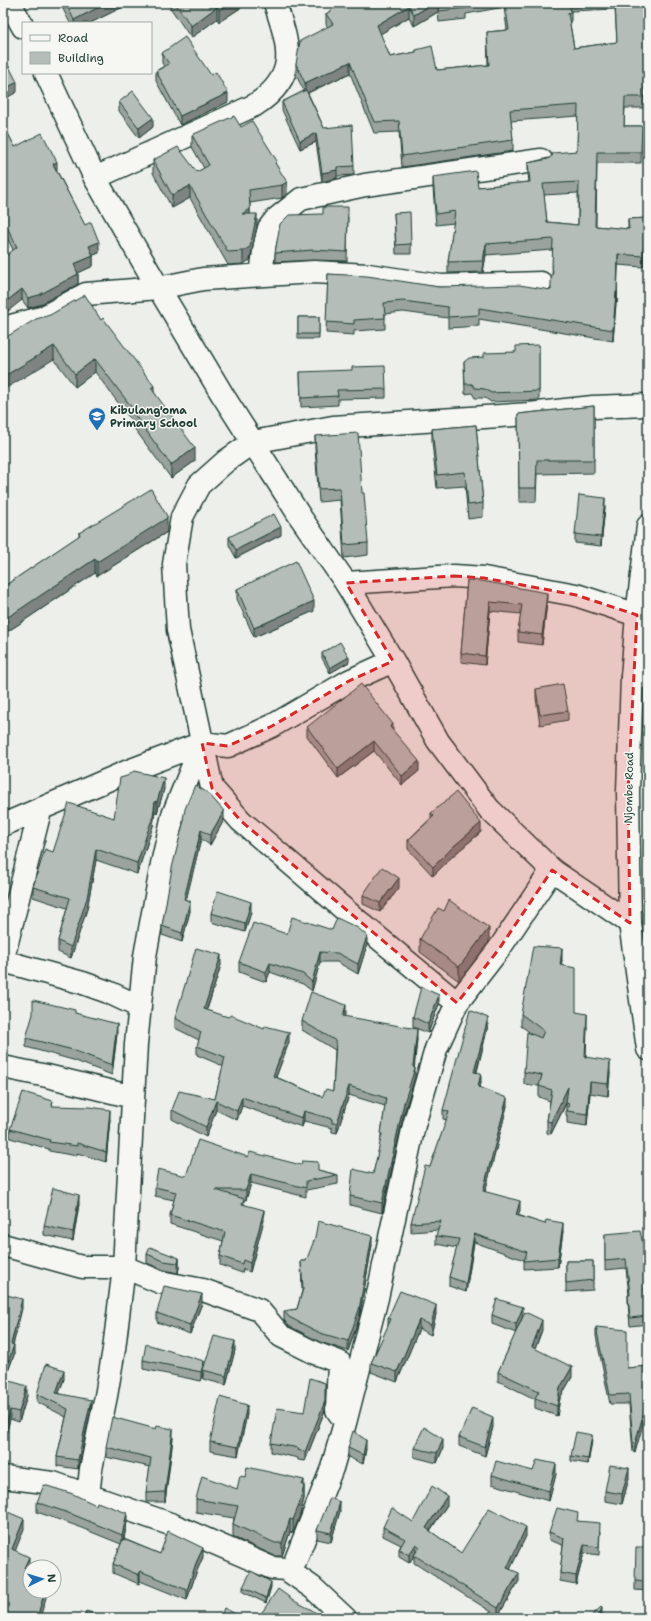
<svg xmlns="http://www.w3.org/2000/svg" width="651" height="1621" viewBox="0 0 651 1621" font-family="'Shantell Sans',sans-serif">
<style>
.lines{fill:none;stroke-linecap:round;stroke-linejoin:round}
.minor-casing{stroke:#1f3d34;stroke-width:25}
.secondary-casing{stroke:#1f3d34;stroke-width:25}
.trunk-casing{stroke:#1f3d34;stroke-width:25}
.minor{stroke:#f6f6f2;stroke-width:22}
.secondary{stroke:#f6f6f2;stroke-width:22}
.trunk{stroke:#f6f6f2;stroke-width:22}
.wall{fill:#9ba39e;stroke:#1f3d34;fill-rule:evenodd}
.shaded-wall{fill:#7e8481;stroke:#1f3d34}
.building{fill:#b4bdb8;stroke:#1f3d34;fill-rule:evenodd}
.marked{fill:#d62828;fill-opacity:0.2;stroke:#d62828;stroke-width:3;stroke-dasharray:8 5;stroke-linejoin:round}
.labels{text-anchor:middle;dominant-baseline:central;stroke-width:3;stroke-linejoin:round;paint-order:stroke}
.poi-label{font-size:11px;font-weight:bold;fill:#1f3d34;stroke:#f6f6f2;text-anchor:start}
.street-label{font-size:11px;fill:#1f3d34;stroke:#f6f6f2}
</style>
<rect width="100%" height="100%" fill="#edefea"/>
<filter id="ink" filterUnits="userSpaceOnUse"><feTurbulence type="fractalNoise" baseFrequency=".025" numOctaves="2"/><feDisplacementMap in="SourceGraphic" scale="8" xChannelSelector="R" yChannelSelector="G"/><feConvolveMatrix kernelMatrix="1 2 1 2 8 2 1 2 1" color-interpolation-filters="sRGB"/></filter>
<g filter="url(#ink)">
<g class="lines">
<g class="minor-casing">
<path id="minor" d="M95,178L255,105C300,76 289,46 275,3
M261,275L265,243L269,228L276,219L301,199L365,185L541,160
M3,328L44,317L86,294L158,288L203,279L314,272L368,275L441,286L541,283
M346,583L454,576L484,578L576,595L637,615
M632,677H648
M3,825L126,772L202,743
M3,958L40,811
M3,961L83,983L108,992L140,1007
M457,1003L352,916L241,821L212,788L178,630L174,564L182,517L199,485L226,461L253,442L333,427L529,414L593,407L648,405
M3,1067L47,1076L133,1097
M3,1245L82,1267H124L160,1282L203,1290L259,1310L281,1336L315,1353L339,1362L337,1410L342,1417
M3,1477L53,1483L173,1525L272,1568L286,1569L293,1567L332,1468L345,1423L377,1298L414,1125L436,1049L457,1003L499,949L552,870
M88,1496L91,1469L106,1396L114,1349L124,1267L136,1044L145,956L162,864L173,815L202,743L228,746L272,726L349,681L393,661
M286,1569L313,1588L345,1618"/>
</g>
<g class="secondary-casing">
<path id="secondary" d="M10,3L23,27
M46,73L95,178L152,277L222,394L301,518L346,583L393,661L438,741L489,809L552,870L630,923"/>
</g>
<g class="trunk-casing">
<path id="trunk" d="M648,526L637,615L632,677L628,792L630,923L648,1049"/>
</g>
<use href="#minor" class="minor"/>
<use href="#secondary" class="secondary"/>
<use href="#trunk" class="trunk"/>
</g>
<path class="wall" d="M60,3H131L90,23H70Z
M167,3H245V5L219,22L217,19L191,38Z
M342,3H648V8H647L648,17V74H645L644,108H625L624,126H642L641,163H597L596,226L628,229V219L648,218V244H644L643,267L618,265L617,303H616L613,341L479,319V326L448,328V318L403,312L385,314V329L354,331V335L326,333L328,274L439,287L551,290L552,277L553,250L486,255L483,272L448,273V262L454,223L436,225L433,188V177L478,187L529,182L528,174V163L577,151L578,116L511,121L513,140V151L402,167L399,132L374,133L350,73L308,93L324,128L354,166V175L337,176V178L322,182L316,142L300,149L282,110V102L304,91L296,75V64L328,27L326,25V14ZM504,7L507,30L487,32L488,65L437,70L416,50V52L390,57L380,34L409,17L414,26L438,12L439,22L466,19V14ZM615,9L617,42L574,48L570,24L571,23V11ZM578,193V225L547,222L544,195Z
M162,53L228,102L180,125L156,81V71L164,66L162,63Z
M119,102L153,127L139,138L119,111Z
M3,124L15,147L57,171L99,253L93,255V266L78,273V284L39,305L28,308L22,300L13,250L3,229Z
M241,127L277,166L287,194L282,198L250,203V214L257,226L250,260L243,264L228,265L190,198L172,208L153,173V160L197,172L204,168L192,147V135Z
M394,213L411,244V254H396Z
M323,214L348,217L347,261L313,260L275,262V253Z
M298,317H319V339H298Z
M101,320L154,392L195,461L171,478L131,424V420L95,372L75,387L54,359L3,339Z
M539,345V400L491,402L485,398H475L472,393L465,394L464,362L484,357L516,352Z
M300,372L386,389V398L338,399V405L301,407Z
M594,406V473L537,474L536,502H519L518,414Z
M476,425L483,503V517L468,519L465,486L437,488L432,442V429Z
M315,436L368,543V555L344,558L340,500L319,502L315,448Z
M605,507L601,546L575,543V534Z
M167,529V532L97,576L95,573L16,626L3,634V587L79,536V533Z
M281,535L236,558L229,545V537Z
M467,580L547,602L542,645L518,642V632L521,614L490,611L485,665L461,662V653Z
M237,589L314,611L254,637L237,599Z
M322,653L349,662L330,673L322,658Z
M536,689L568,711V720L540,725L536,698Z
M307,727L393,731L419,771L402,785L374,751L338,778L307,736Z
M164,789L157,813L155,811L153,826L137,874L96,860L87,909L71,958L58,952V941L67,908L33,897V887L53,852Z
M431,813L481,832L454,855L433,876L408,849V840L431,818Z
M183,819L224,820L210,845L201,839L186,900L190,911L182,942L162,935V926L183,825Z
M399,888L380,912L363,904V895Z
M444,911L489,942L459,981L420,952V939Z
M251,912L245,932L211,922V913Z
M287,934L367,945L358,974L337,962H320L312,991L303,984L270,972L266,982L239,972V962Z
M562,960L561,965L576,1012L587,1026L586,1057L610,1073L608,1096L590,1093L587,1126L567,1123V1116L566,1115V1104L551,1134L547,1133V1121L550,1101L539,1097V1086L524,1084V1072L532,1034L521,1026V1014Z
M221,965L207,1010L289,1042L276,1077L322,1097L333,1091L335,1050L302,1030V1021L346,1014L345,1017L417,1039L414,1067L415,1077L404,1113L382,1213L350,1205V1196L373,1174L381,1142V1134L385,1106L349,1095L337,1133L332,1132V1128L304,1121L302,1127L242,1106L237,1120L216,1110L206,1137L172,1119V1110L215,1099L223,1066L197,1055V1046L199,1040L175,1028V1018Z
M439,1004L428,1033L413,1027V1017Z
M75,1013L117,1034L112,1075L73,1060L26,1047V1038Z
M488,1026L477,1072L481,1082L480,1088L507,1106L485,1192L520,1210L518,1215L563,1231L558,1267L524,1269V1260L474,1242L466,1292L449,1286V1277L457,1248L436,1244V1236L438,1230L411,1232V1223L430,1167L447,1120L443,1119V1110Z
M53,1106L110,1119L106,1162L77,1153V1156L49,1151V1149L10,1138V1129Z
M248,1157L318,1170L338,1175V1184L306,1190V1197L251,1183L246,1200H244V1204L264,1220L250,1272L243,1269L242,1273L220,1265V1256L223,1241L170,1224V1215L174,1200L155,1196V1187L186,1176Z
M79,1204L73,1241L44,1235V1226Z
M605,1234L648,1285V1297H645L648,1313V1324L630,1326L628,1303V1295H629L626,1268L605,1270Z
M372,1245L359,1319L348,1351L320,1342L289,1326L284,1320V1311L297,1309L302,1291L301,1261H306Z
M147,1254L179,1258V1268L178,1273L164,1270L147,1263Z
M566,1261H593V1290L566,1292Z
M3,1294L22,1308L13,1345L14,1355L5,1379L27,1396L19,1422L10,1419L3,1446Z
M202,1303L190,1334L157,1322V1313Z
M436,1314L431,1335L419,1329L397,1382L371,1372V1363L388,1327V1318Z
M492,1315L523,1316L542,1330L535,1349L572,1377L560,1398L557,1416L535,1408V1399L498,1381V1372L516,1333L492,1324Z
M596,1327L627,1368L648,1366L635,1453L633,1452L629,1404H610L596,1336Z
M235,1350L226,1385L203,1379V1373L201,1381L143,1369V1360L204,1367Z
M64,1379L59,1393L91,1409L78,1469L57,1466V1457L66,1417L37,1402V1394Z
M325,1410L305,1461L298,1460V1458L271,1452V1443L304,1412Z
M247,1414L238,1456L210,1451V1442Z
M493,1427L485,1456L459,1446V1437Z
M173,1438L165,1502H146V1493L150,1467L106,1457V1447Z
M592,1440L588,1464L571,1461V1456Z
M348,1448L366,1449L363,1464L348,1457Z
M414,1448H443L437,1463L414,1457Z
M533,1471L556,1474L549,1501L492,1484V1475Z
M629,1478L622,1504L605,1501V1491Z
M304,1486V1499L299,1518L293,1533L290,1532L282,1556H275L233,1537V1524L234,1518L196,1512V1499L237,1489Z
M37,1502L127,1522L124,1539L160,1554L203,1557L196,1573L187,1600L140,1581L139,1584L113,1573V1564L121,1544L74,1525L37,1512Z
M447,1505L430,1531L461,1553L526,1536L510,1569L519,1581L498,1616L414,1563V1555L416,1553L409,1563L399,1557V1549L401,1545L383,1536V1527L413,1522Z
M340,1511L331,1542L317,1539V1530Z
M645,1519H648V1591L635,1590V1581L647,1547L645,1528Z
M578,1521L600,1531L599,1555L584,1553L576,1584L560,1581V1573L563,1545L549,1540V1532Z
M243,1587H271L266,1603L243,1592Z"/>
<path class="shaded-wall" d="M107,3H131L90,23H74V20Z
M230,3H245V5L219,22V10Z
M434,3H438V12L414,26V15Z
M409,6V17L377,36V25Z
M217,7V19L191,38V26Z
M350,62V73L305,94V83Z
M17,82V92L3,100V90Z
M228,93V102L180,125V116Z
M153,118V127L139,138V128Z
M316,133V142L300,149V141Z
M57,162V172L53,164Z
M337,170V178L322,182V173Z
M287,182V194L282,198V185Z
M190,186V198L172,208V195Z
M250,209V221L242,214Z
M257,214V226L250,260L243,264V251Z
M644,233V244L643,267V256Z
M99,242V253L89,257V246Z
M486,244V255L483,272V261Z
M618,254V265L617,303V292Z
M93,256V266L74,275V264Z
M78,274V284L39,305L28,308V298Z
M22,289V300L3,315V304Z
M616,292V303L613,341V330Z
M54,346V359L3,390V377Z
M95,359V372L75,387V374Z
M154,386V399L151,388Z
M195,448V461L171,478V465Z
M605,498V507L601,546V537Z
M167,516V532L97,576V562Z
M281,527V535L236,558V550Z
M95,559V573L16,626L3,634V620Z
M547,593V602L542,645V635Z
M314,601V611L254,637V628Z
M490,602V611L485,665V656Z
M349,657V662L330,673V668Z
M393,724V734L390,727Z
M374,741V751L338,778V769Z
M419,761V771L402,785V776Z
M164,778V789L157,813V802Z
M155,801V811L153,826L137,874V863Z
M224,811V820L210,845V835Z
M481,823V832L454,855L433,876V867L454,846Z
M201,830V839L184,909V899Z
M8,848V857L3,876V867Z
M96,849V860L87,909L71,958V947Z
M399,878V888L380,912V903Z
M190,901V911L182,942V933Z
M251,902V912L245,932V923Z
M489,928V942L459,981V967Z
M367,936V945L358,974V964Z
M562,948V960L560,977V965Z
M320,952V962L312,991V982Z
M221,955V965L204,1018V1009Z
M270,963V972L266,982V972Z
M439,995V1004L428,1033V1024Z
M346,1005V1014L343,1026V1016Z
M587,1014V1026L585,1068V1057Z
M488,1018V1026L474,1081V1072Z
M117,1024V1034L112,1075V1065Z
M417,1029V1039L414,1072L415,1068V1077L404,1113L382,1213V1203L404,1103L413,1067Z
M289,1032V1042L273,1085V1076Z
M610,1061V1073L608,1096V1084Z
M481,1073V1082L478,1096V1087Z
M590,1082V1093L587,1126V1114Z
M349,1086V1095L337,1133V1123Z
M568,1087V1099L551,1134V1122Z
M242,1097V1106L237,1120V1111Z
M507,1098V1106L483,1200V1191Z
M216,1101V1110L206,1137V1127Z
M110,1110V1119L106,1162V1152Z
M304,1111V1121L302,1127V1118Z
M251,1174V1183L246,1200V1190Z
M79,1195V1204L73,1241V1232Z
M520,1201V1210L516,1223V1215Z
M264,1210V1220L250,1272V1263Z
M563,1223V1231L558,1267V1258Z
M474,1234V1242L466,1292V1283Z
M372,1236V1245L359,1319L348,1351V1341Z
M179,1258V1268L178,1273V1263Z
M202,1294V1303L190,1334V1325Z
M22,1299V1308L11,1354V1344Z
M436,1305V1314L431,1335V1325Z
M523,1307V1316L516,1333V1324Z
M419,1320V1329L397,1382V1372Z
M542,1320V1330L532,1357V1347Z
M235,1341V1350L226,1385V1376Z
M14,1345V1355L3,1385V1376Z
M204,1361V1370H203V1373L201,1381V1372Z
M572,1367V1377L560,1398L557,1416V1406L560,1388Z
M64,1370V1379L56,1401V1393Z
M325,1383V1410L305,1461V1452Z
M27,1386V1396L19,1422V1412Z
M648,1397V1406L635,1453V1444Z
M91,1400V1409L78,1469V1460Z
M247,1405V1414L238,1456V1447Z
M10,1410V1419L3,1446V1436Z
M493,1417V1427L485,1456V1447Z
M173,1429V1438L165,1502V1492Z
M592,1435V1440L588,1464V1459Z
M443,1439V1448L437,1463V1453Z
M366,1440V1449L363,1464V1455Z
M556,1464V1474L549,1501V1491Z
M629,1468V1478L622,1504V1494Z
M304,1480V1499L299,1518L293,1533V1520Z
M447,1496V1505L426,1536V1528Z
M340,1502V1511L331,1542V1533Z
M127,1513V1522L122,1545V1535Z
M24,1519V1529L12,1559V1549Z
M290,1519V1532L282,1556V1543Z
M526,1527V1536L507,1576V1568Z
M416,1544V1553L409,1563V1555Z
M584,1545V1553L576,1584V1576Z
M203,1548V1557L196,1573L187,1600V1590L196,1563Z
M29,1557V1567L24,1578V1568Z
M140,1571V1581L139,1584V1575Z
M519,1573V1581L498,1616V1608Z
M271,1582V1587L266,1603V1598Z
M45,1591H48L40,1618L38,1614Z
M602,1608V1618H597Z"/>
<path class="building" d="M66,3H107L74,20Z
M175,3H230L219,10L217,7L191,26Z
M342,3H434L414,15L409,6L377,25L390,57L416,52V50L432,46L437,70L489,65L487,32L509,30L505,3H569L571,12L568,13L574,48L617,42L615,3H647L648,18V63H645L644,97H625L624,126H642L641,152H597L595,226L629,229L628,219L648,218V233H644L643,256L618,254L617,292H616L613,330L479,308V315L448,317V307L403,301L384,303L385,318L354,320V324L326,322L328,274L367,276L439,287L519,285L551,290V279L553,272L552,266L553,239L486,244L483,261L448,262L455,211L436,214L433,177L476,171L478,187L530,182L528,163L548,159L553,155V153L577,151L578,105L510,110L513,140L402,156L399,121L374,122L350,62L305,83L296,64L300,41L333,24L326,14ZM579,182L578,225L547,222L543,184Z
M438,3H468H466V8L439,11Z
M185,37L211,75L216,72L228,93L180,116L156,71L169,64L162,53Z
M3,55L17,82L3,90Z
M306,90L324,128L352,125L354,166L337,167V170L322,173L316,133L300,141L282,102Z
M133,91L153,118L139,128L119,102Z
M234,116L241,127L252,121L277,161L275,163L287,182L282,185L249,190L250,209L242,214H257L250,247L243,251L228,252L190,186L172,195L153,160L178,147L197,172L209,165L192,135Z
M3,124L15,147L42,133L57,162L53,164L85,225L91,222L99,242L89,246L93,256L74,264L78,274L39,295L28,298L22,289L3,304V258L17,247L3,219Z
M323,207H348L347,252L313,250L275,253L280,224L289,215L323,214Z
M410,212L411,244L396,245L394,213Z
M85,295L101,320L103,318L154,386L151,388L195,448L171,465L131,410L133,409L95,359L75,374L54,346L3,377V339L36,319L50,315Z
M298,317H319V334H298Z
M539,345V391L491,393L485,389L475,388L472,384H465L464,362L469,358L484,357V353L516,352V346Z
M385,366L386,389L337,390L338,396L301,398L300,372L352,370V367Z
M594,406V460H537L536,488H519L518,414Z
M476,425L483,503L468,505L465,472L437,475L432,429Z
M358,433L362,493H364L368,543L344,545L340,488L319,489L315,436Z
M151,489L167,516V518L97,562L95,559L16,612L3,620V590L4,589L3,587L80,535L79,533Z
M579,495L605,498L601,537L575,534Z
M274,514L281,527L236,550L229,537Z
M296,561L314,601L254,628L237,589Z
M467,580L482,581L547,593L542,635L518,632L522,605L490,602L485,656L461,653Z
M340,642L349,657L330,668L322,653Z
M361,684L393,724L390,727L419,761L402,776L374,741L338,769L307,727Z
M563,684L568,711L540,715L536,689Z
M134,771L164,778L157,802L155,801L153,816L137,863L96,849L87,898L71,947L58,941L70,898L33,887L45,849L53,852L69,803L114,818L120,778L127,776Z
M195,785L208,793L224,811L210,835L201,830L184,899L190,901L182,933L162,926L172,868L184,820L183,819L185,809Z
M456,792L481,823L454,846L433,867L408,840L434,816L431,813Z
M3,847L8,848L3,867Z
M382,867L399,878L380,903L363,895Z
M218,891L251,902L245,923L211,913Z
M449,900L489,928L459,967L420,939L438,908L444,911Z
M292,917L332,930L337,918L358,928L367,936L358,964L337,953L320,952L312,982L303,974L270,963L266,972L239,962L253,923L287,934Z
M533,946L562,948L560,965L576,968V1012L587,1014L585,1057L610,1061L608,1084L590,1082L587,1114L567,1111L569,1104L566,1103L568,1087L551,1122L547,1121L552,1090L539,1086L542,1075L524,1072L527,1032L541,1038L544,1031L521,1014Z
M196,948L221,955L204,1009L228,1017L231,1015L264,1029L265,1026L289,1032L273,1076L322,1097L326,1089L333,1091L336,1041L302,1021L311,992L346,1005L343,1016L417,1029L413,1067L415,1068L404,1103L382,1203L350,1196L353,1169L373,1174L382,1134H381L386,1098L349,1086L337,1123H332V1119L304,1111L302,1118L242,1097L237,1111L216,1101L206,1127L172,1110L179,1091L215,1099L225,1057L197,1046L201,1032L175,1018Z
M421,987L439,995L428,1024L413,1017Z
M33,1000L75,1010V1013L117,1024L112,1065L73,1050L26,1038L33,1014Z
M470,1010L488,1018L474,1072L481,1073L478,1087L507,1098L483,1191L520,1201L516,1215L545,1224L546,1220L563,1223L558,1258L524,1261L527,1252L474,1234L466,1283L449,1277L459,1239L436,1236L441,1221L411,1223L425,1166L430,1167L449,1112L443,1110Z
M23,1092L53,1101L52,1106L90,1107L110,1110L106,1152L77,1143V1146L49,1142L50,1140L10,1129Z
M198,1140L248,1157L250,1152L301,1165L302,1161L318,1162V1170L338,1175L306,1181V1188L251,1174L246,1190H216L244,1199L242,1204L264,1210L250,1263L243,1260L242,1264L220,1256L225,1232L170,1215L176,1192L155,1187L158,1169L186,1176Z
M53,1188L79,1195L73,1232L44,1226Z
M318,1221L372,1236L359,1310L348,1341L320,1333L289,1317L284,1311L297,1309L303,1289L301,1261H306L315,1238Z
M640,1231L645,1253L648,1289L644,1288L648,1316L630,1318L628,1295H630L626,1259L605,1261V1234Z
M150,1247L179,1258L178,1263L164,1261L147,1254Z
M566,1261H593V1280L566,1283Z
M164,1286L202,1294L190,1325L157,1313Z
M400,1291L436,1305L431,1325L419,1320L397,1372L371,1363L391,1319L388,1318Z
M3,1294L22,1299L11,1344L14,1345L3,1376Z
M497,1299L523,1307L516,1324L492,1315Z
M525,1312L542,1320L532,1347L572,1367L560,1388L557,1406L535,1398L539,1391L498,1372Z
M596,1327L627,1330V1368L648,1366V1397L635,1444L633,1443L629,1394L610,1395Z
M214,1336L235,1341L226,1376L203,1370Z
M146,1344L204,1361L201,1372L143,1360Z
M46,1364L64,1370L56,1393L91,1400L78,1460L57,1457L68,1409L37,1394Z
M310,1378L325,1383V1401L305,1452L298,1450L299,1448L271,1443L277,1408L304,1412Z
M3,1379L27,1386L19,1412L10,1410L3,1436Z
M220,1397L247,1405L238,1447L210,1442Z
M472,1408L493,1417L485,1447L459,1437Z
M112,1417L156,1429L157,1426L173,1429L165,1492L146,1493L151,1458L106,1447Z
M424,1427L443,1439L437,1453L414,1448Z
M353,1431L366,1440L363,1455L348,1448Z
M576,1432L592,1435L588,1459L571,1456Z
M537,1460L556,1464L549,1491L492,1475L496,1461L533,1471Z
M610,1465L629,1468L622,1494L605,1491Z
M247,1467L304,1480L302,1485L304,1486L299,1505L293,1520L290,1519L282,1543H275L233,1524L238,1506L196,1499L202,1476L237,1489L240,1476L245,1477Z
M44,1485L73,1494L96,1505L97,1502L127,1513L122,1535L74,1515L37,1502Z
M432,1486L447,1496L426,1528L461,1553L489,1508L526,1527L507,1568L519,1573L498,1608L414,1555L420,1547L416,1544L409,1555L399,1549L405,1539L383,1527L392,1508L413,1522Z
M330,1498L340,1502L331,1533L317,1530Z
M557,1508L578,1513L577,1521L600,1523L599,1547L584,1545L576,1576L560,1573L564,1538L549,1532Z
M3,1510L24,1519L12,1549L29,1557L24,1568L30,1570V1591H45L38,1614L52,1618H3Z
M645,1519H648V1541Z
M168,1531L203,1548L196,1563L187,1590L140,1571L139,1575L113,1564L123,1539L160,1554Z
M636,1547H648V1582L635,1581Z
M251,1571L271,1582L266,1598L243,1587Z
M278,1589L296,1602L312,1610L322,1618H258Z
M601,1607L602,1608L597,1618H589Z
M224,1608L244,1618H220Z
M86,1611L109,1618H84Z"/>
</g>
<path class="marked" d="M454,576L484,578L576,595L637,615L628,792L630,923L552,870L499,949L457,1003L241,821L212,788L202,743L228,746L272,726L349,681L393,661L346,583Z"/>
<defs>
<g id="school-pin" transform="scale(0.9)"><path d="M0 17L-7.5 6A9.5 9.5 0 1 1 7.5 6Z" fill="#1f6fb2" stroke="#f6f6f2"/><path d="M0-5L7-2L0 1L-7-2ZM-4 1L0 2.5L4 1V4Q0 6-4 4Z" fill="#fff"/></g>
</defs>
<g fill-rule="evenodd">
<use href="#school-pin" x="97" y="416"/>
</g>
<g class="labels">
<g class="poi-label">
<text x="110" y="410">Kibulang'oma<tspan x="110" dy="13">Primary School</tspan></text>
</g>
<g class="street-label">
<text transform="translate(629 788) rotate(-89)">Njombe Road</text>
</g>
</g>
<rect width="651" height="1621" fill="none" stroke="#f6f6f2" stroke-width="16"/>
<rect x="8" y="8" width="635" height="1605" fill="none" stroke="#1f3d34" stroke-width="1.5" filter="url(#ink)"/>
<rect x="22" y="22" width="130" height="52" fill="#f6f6f2" stroke="#a0aca6"/>
<rect x="30" y="35" width="20" height="6" fill="#f6f6f2" stroke="#a0aca6"/>
<text x="58" y="42" font-size="12" fill="#1f3d34">Road</text>
<rect x="30" y="52" width="20" height="12" fill="#b4bdb8" stroke="#a0aca6"/>
<text x="58" y="62" font-size="12" fill="#1f3d34">Building</text>
<g transform="translate(42 1579) rotate(85)"><circle r="19" fill="#f6f6f2" stroke="#a0aca6"/>
<path d="M0-3L7 15L0 10L-7 15Z" fill="#1f6fb2"/>
<text y="-6" font-size="11" font-weight="bold" text-anchor="middle" fill="#1f3d34">N</text>
</g>
</svg>
